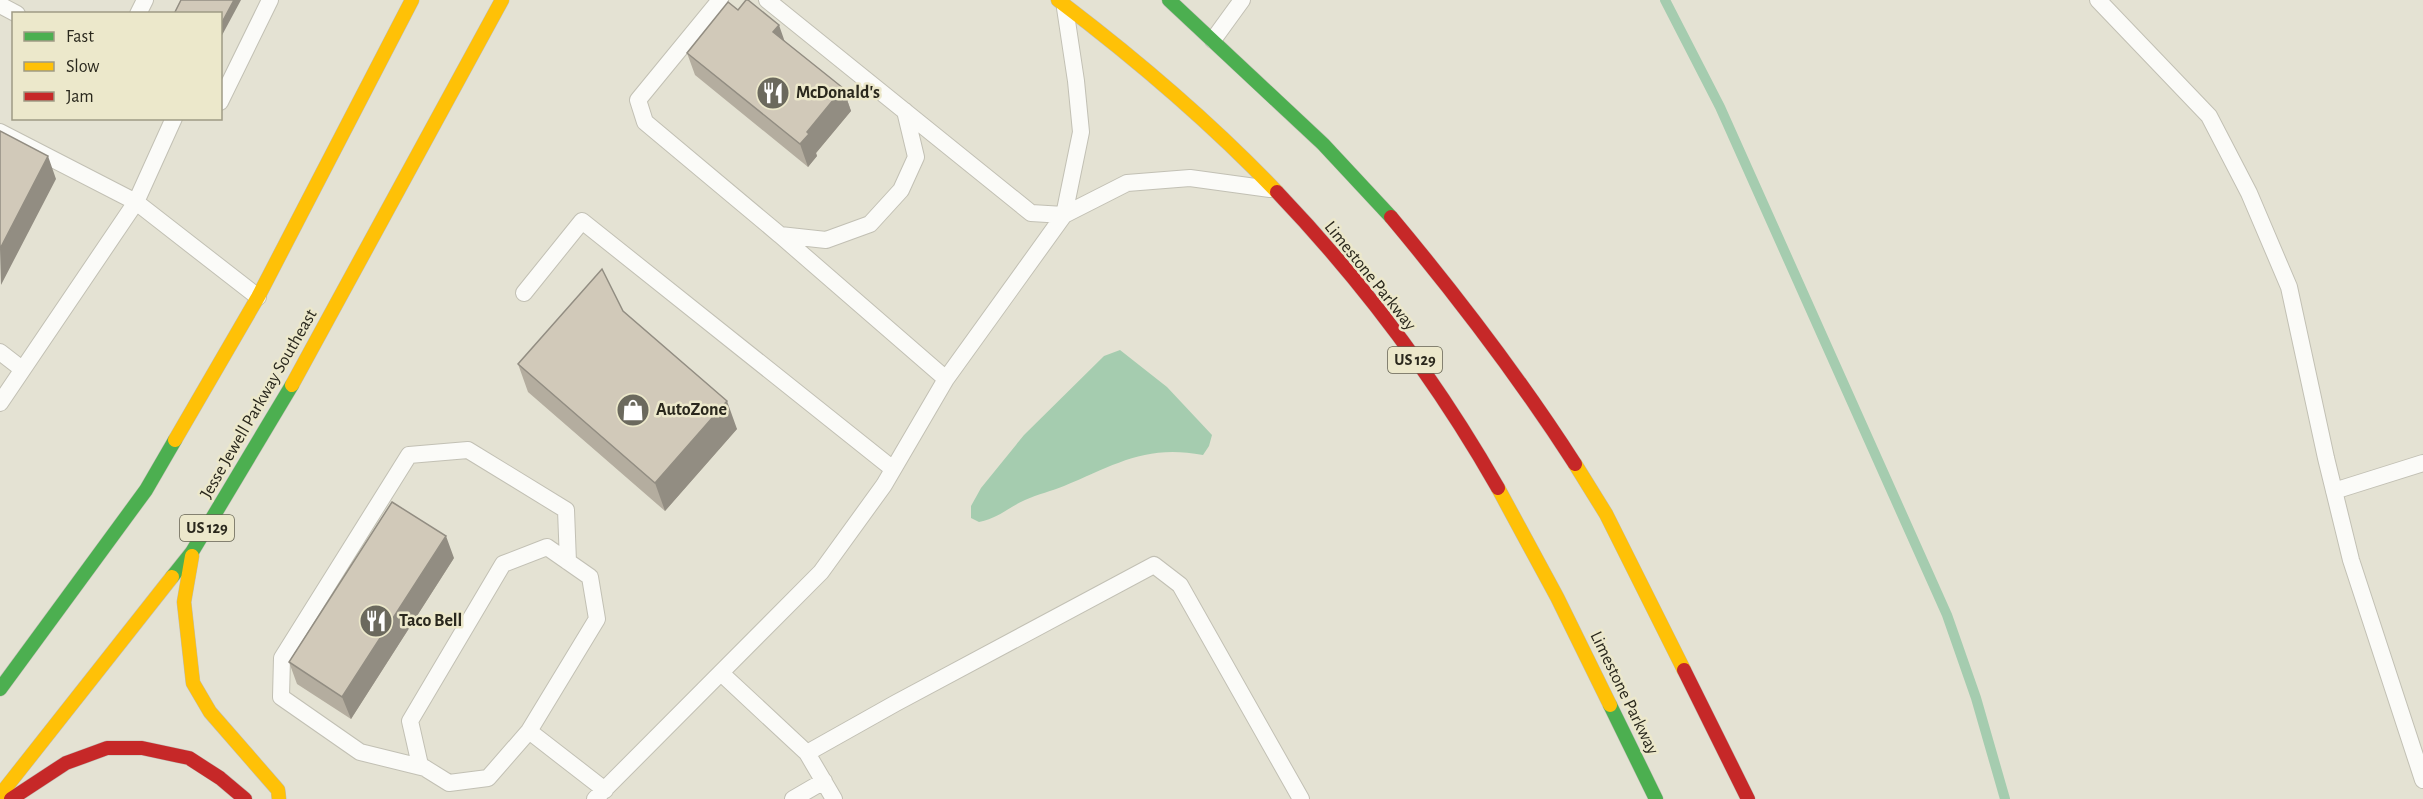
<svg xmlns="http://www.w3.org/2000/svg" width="2423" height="799" viewBox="0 0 2423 799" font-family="'Alegreya Sans',sans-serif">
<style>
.water{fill:#a5ccaf}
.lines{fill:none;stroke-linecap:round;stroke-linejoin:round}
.stream{stroke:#a5ccaf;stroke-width:10}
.lane-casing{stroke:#c2c0b4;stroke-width:18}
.fast-casing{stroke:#bfbdb5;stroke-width:15}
.slow-casing{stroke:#bfbdb5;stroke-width:15}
.jam-casing{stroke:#bfbdb5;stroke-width:15}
.lane{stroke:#fbfbf8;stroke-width:16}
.fast{stroke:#4caf50;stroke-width:14}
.slow{stroke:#ffc107;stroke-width:14}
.jam{stroke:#c62828;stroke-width:14}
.wall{fill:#b4ad9f}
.shaded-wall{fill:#928d82}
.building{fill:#d1c9b9;stroke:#928d82;stroke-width:1.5}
.labels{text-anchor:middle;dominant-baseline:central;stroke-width:5;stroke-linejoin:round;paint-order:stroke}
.shield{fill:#ece8cb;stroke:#646251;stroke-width:1.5}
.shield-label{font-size:16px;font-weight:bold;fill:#2a281d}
.poi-label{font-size:18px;font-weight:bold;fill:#2a281d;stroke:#ece8cb;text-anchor:start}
.street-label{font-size:18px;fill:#2a281d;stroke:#ece8cb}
</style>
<rect width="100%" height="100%" fill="#e4e2d3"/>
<path class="water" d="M1120,350L1167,387L1212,435L1209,446L1203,455C1145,444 1115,465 1064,486C1052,491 1038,494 1025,500C1007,508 1001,517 979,522L971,518V506L981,488L1024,435L1104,356Z"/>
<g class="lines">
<path class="stream" d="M1665,0L1720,107L1947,615L1976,698L2005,799"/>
<g class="lane-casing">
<path id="lane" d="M720,0L638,100L645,122L780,235L826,240L870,224L901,190L916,157L905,111
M767,0L1031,213L1064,215L1127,183L1190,178L1270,189
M2098,0L2209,116L2249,193L2289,287L2326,458L2351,560L2423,780
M0,5L17,14
M138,14L145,0
M1213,40L1242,0
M220,102L270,0
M0,132L136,202L258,297
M780,235L946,379
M524,293L582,221L893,469
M0,352L22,369
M0,403L136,202L174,118
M2334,491L2423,463
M547,547L590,577L597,619L529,731L488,778L449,783L420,765L410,721L503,564Z
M721,673L807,753
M529,731L605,790
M425,768L360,752L281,697L282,658L409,455L468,450L566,510L568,562
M595,799L821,572L884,485L946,379L1064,215L1081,132L1076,81L1065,8
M793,799L824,781
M834,799L807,753L896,703L1154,565L1180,585L1301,799"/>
</g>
<g class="fast-casing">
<path id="fast" d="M1169,0L1323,144L1391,217
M172,577L192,552L292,385
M0,689L146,490L175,440
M1610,705L1656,799"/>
</g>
<g class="slow-casing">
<path id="slow" d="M1058,0C1136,59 1209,121 1277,192
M292,385L502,0
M175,440L258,297L412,0
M1575,464L1606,514L1684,670
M1498,488L1557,597L1610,705
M192,556L184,602L193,683L210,712L278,790L279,799
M0,795L172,577"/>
</g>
<g class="jam-casing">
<path id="jam" d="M1277,192C1362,281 1437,381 1498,488
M1391,217C1457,296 1519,377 1575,464
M1684,670L1748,799
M11,799L66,763L107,748H142L189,758L220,778L245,799"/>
</g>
<use href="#lane" class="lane"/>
<use href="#fast" class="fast"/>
<use href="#slow" class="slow"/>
<use href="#jam" class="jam"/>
</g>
<path class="wall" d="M738,10L784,42L843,88L851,111L816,153L817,156L808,167L695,75L687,53Z
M623,311L737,429L665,511L528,392L518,364Z
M454,558L351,719L297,684L289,662Z"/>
<path class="shaded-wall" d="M234,0H241L220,39V26Z
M779,25L787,48L773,32Z
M843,88L851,111L816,153L817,156L808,167L800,144L807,132Z
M48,156L56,179L1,285L0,249Z
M727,401L737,429L665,511L655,483Z
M446,536L454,558L351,719L342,697Z"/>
<path class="building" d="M181,0H234L220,26V14H174Z
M746,0H748L779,25L773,32L843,88L807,132L809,134L800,144L687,53L728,2L738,10Z
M0,131L48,156L0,249Z
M602,269L623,311L727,401L655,483L518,364Z
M392,502L446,536L342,697L289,662Z"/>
<defs>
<g id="restaurant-disc" transform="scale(1.725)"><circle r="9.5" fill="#6b695d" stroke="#ece8cb"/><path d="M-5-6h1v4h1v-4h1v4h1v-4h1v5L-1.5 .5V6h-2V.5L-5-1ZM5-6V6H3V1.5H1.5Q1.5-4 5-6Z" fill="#fff"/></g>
<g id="shop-disc" transform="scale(1.725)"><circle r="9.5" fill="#6b695d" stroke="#ece8cb"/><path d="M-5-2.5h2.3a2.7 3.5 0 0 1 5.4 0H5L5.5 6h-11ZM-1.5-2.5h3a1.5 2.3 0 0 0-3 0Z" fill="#fff"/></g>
</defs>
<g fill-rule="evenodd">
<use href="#restaurant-disc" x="773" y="93"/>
<use href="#shop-disc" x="633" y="410"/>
<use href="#restaurant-disc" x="376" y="621"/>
</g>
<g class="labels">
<g class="shield">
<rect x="1388" y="347" width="54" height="26" rx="4.5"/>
<rect x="180" y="515" width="54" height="26" rx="4.5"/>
</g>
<g class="shield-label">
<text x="1415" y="360">US 129</text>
<text x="207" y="528">US 129</text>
</g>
<g class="poi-label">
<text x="796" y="93">McDonald's</text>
<text x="656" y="410">AutoZone</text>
<text x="399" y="621">Taco Bell</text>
</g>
<g class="street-label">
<text transform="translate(1370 276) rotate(51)">Limestone Parkway</text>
<text transform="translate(259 404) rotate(-60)">Jesse Jewell Parkway Southeast</text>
<text transform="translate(1624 693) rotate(64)">Limestone Parkway</text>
</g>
</g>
<rect x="12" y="12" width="210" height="108" fill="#ece8cb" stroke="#9e9b85" stroke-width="1.5"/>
<rect x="24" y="32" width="30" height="9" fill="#4caf50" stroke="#9e9b85" stroke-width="1.5"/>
<text x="66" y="42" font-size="18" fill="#2a281d">Fast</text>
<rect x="24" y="62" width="30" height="9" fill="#ffc107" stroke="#9e9b85" stroke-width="1.5"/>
<text x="66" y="72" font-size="18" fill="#2a281d">Slow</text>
<rect x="24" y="92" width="30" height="9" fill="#c62828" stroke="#9e9b85" stroke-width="1.5"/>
<text x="66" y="102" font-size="18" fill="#2a281d">Jam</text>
</svg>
